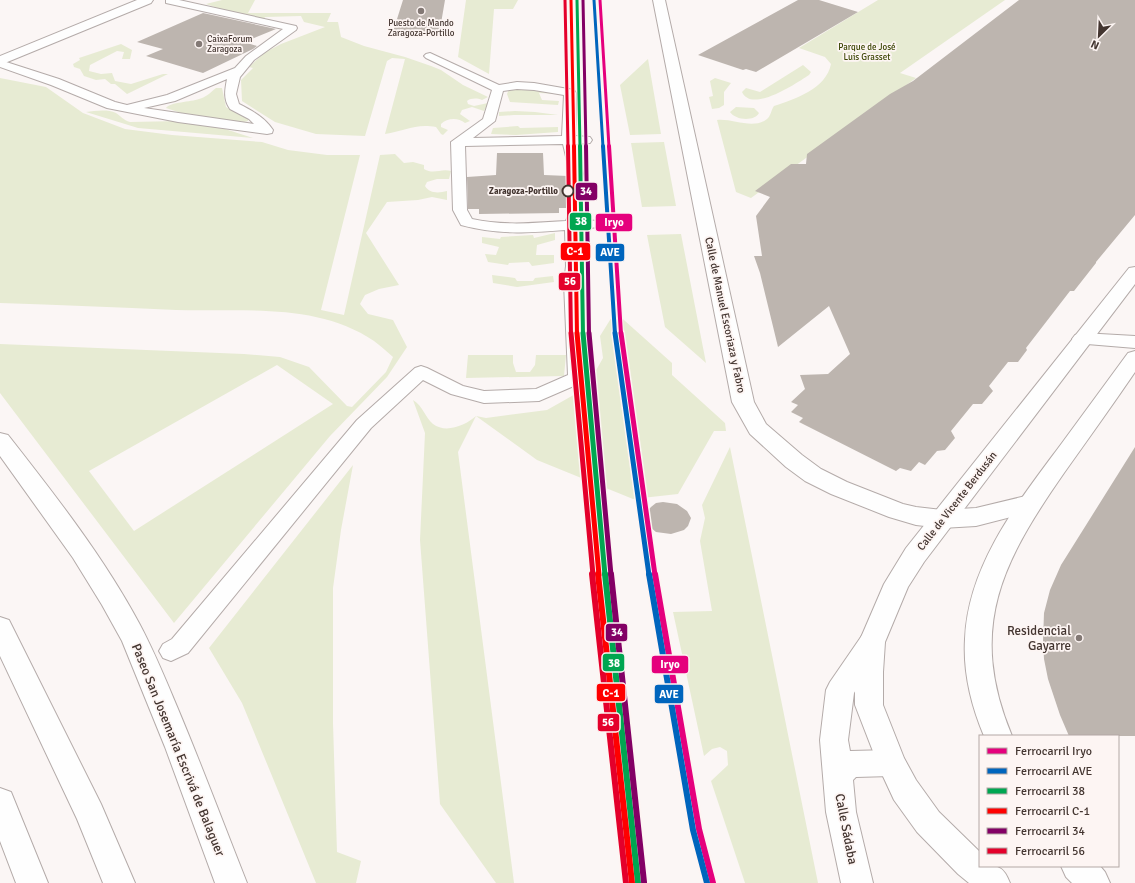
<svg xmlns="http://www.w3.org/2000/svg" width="1135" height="883" viewBox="0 0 1135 883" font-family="Signika,sans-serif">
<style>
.green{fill:#e7ebd3;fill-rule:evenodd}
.building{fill:#bdb5af}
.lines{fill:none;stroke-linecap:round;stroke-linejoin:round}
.pedestrian-casing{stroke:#b4aba9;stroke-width:2}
.minor-casing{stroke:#b4aba9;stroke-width:2}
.tertiary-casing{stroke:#b4aba9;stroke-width:2}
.secondary-casing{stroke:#b4aba9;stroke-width:2}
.primary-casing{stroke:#b4aba9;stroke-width:2}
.pedestrian{fill:#fefefe;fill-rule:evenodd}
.minor{fill:#fefefe;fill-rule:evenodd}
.tertiary{fill:#fefefe;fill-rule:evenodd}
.secondary{fill:#fefefe;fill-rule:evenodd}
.primary{fill:#fefefe;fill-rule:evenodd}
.rail-1-far3-casing{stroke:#fdf5f3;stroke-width:5}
.rail-1-far2-casing{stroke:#fdf5f3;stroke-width:6}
.rail-1-far1-casing{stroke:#fdf5f3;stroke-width:8}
.rail-1-casing{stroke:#fdf5f3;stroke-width:10}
.rail-2-far3-casing{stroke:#fdf5f3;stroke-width:5}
.rail-2-far2-casing{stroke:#fdf5f3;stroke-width:6}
.rail-2-far1-casing{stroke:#fdf5f3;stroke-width:8}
.rail-2-casing{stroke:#fdf5f3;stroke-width:10}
.rail-3-far3-casing{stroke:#fdf5f3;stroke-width:5}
.rail-3-far2-casing{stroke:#fdf5f3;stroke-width:6}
.rail-3-far1-casing{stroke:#fdf5f3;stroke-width:8}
.rail-3-casing{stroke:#fdf5f3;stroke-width:10}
.rail-4-far3-casing{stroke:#fdf5f3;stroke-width:5}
.rail-4-far2-casing{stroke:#fdf5f3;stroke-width:6}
.rail-4-far1-casing{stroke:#fdf5f3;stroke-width:8}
.rail-4-casing{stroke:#fdf5f3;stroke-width:10}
.rail-5-far3-casing{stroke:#fdf5f3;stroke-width:5}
.rail-5-far2-casing{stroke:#fdf5f3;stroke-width:6}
.rail-5-far1-casing{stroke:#fdf5f3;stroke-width:8}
.rail-5-casing{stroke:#fdf5f3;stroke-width:10}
.rail-6-far3-casing{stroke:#fdf5f3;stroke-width:5}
.rail-6-far2-casing{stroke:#fdf5f3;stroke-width:6}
.rail-6-far1-casing{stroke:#fdf5f3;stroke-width:8}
.rail-6-casing{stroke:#fdf5f3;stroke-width:10}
.rail-1-far3{stroke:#e5007d;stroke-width:3}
.rail-1-far2{stroke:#e5007d;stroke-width:4}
.rail-1-far1{stroke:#e5007d;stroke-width:5}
.rail-1{stroke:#e5007d;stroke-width:6}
.rail-2-far3{stroke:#0065bd;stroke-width:3}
.rail-2-far2{stroke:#0065bd;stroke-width:4}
.rail-2-far1{stroke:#0065bd;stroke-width:5}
.rail-2{stroke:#0065bd;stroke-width:6}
.rail-3-far3{stroke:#00a651;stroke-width:3}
.rail-3-far2{stroke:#00a651;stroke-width:4}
.rail-3-far1{stroke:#00a651;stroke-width:5}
.rail-3{stroke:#00a651;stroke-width:6}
.rail-4-far3{stroke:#f00;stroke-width:3}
.rail-4-far2{stroke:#f00;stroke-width:4}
.rail-4-far1{stroke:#f00;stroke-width:5}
.rail-4{stroke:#f00;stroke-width:6}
.rail-5-far3{stroke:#830065;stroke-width:3}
.rail-5-far2{stroke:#830065;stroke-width:4}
.rail-5-far1{stroke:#830065;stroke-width:5}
.rail-5{stroke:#830065;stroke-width:6}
.rail-6-far3{stroke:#e4002b;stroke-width:3}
.rail-6-far2{stroke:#e4002b;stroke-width:4}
.rail-6-far1{stroke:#e4002b;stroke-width:5}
.rail-6{stroke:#e4002b;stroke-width:6}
.poi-dot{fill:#837975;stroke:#fdf5f3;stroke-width:1.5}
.stop-dot{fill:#fdf5f3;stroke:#433530;stroke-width:2}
.labels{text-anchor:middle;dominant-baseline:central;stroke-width:3.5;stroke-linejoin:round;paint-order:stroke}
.far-poi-label{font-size:9px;fill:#433530;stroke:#fdf5f3}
.far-park-label{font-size:9px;fill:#394400;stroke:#fdf5f3}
.far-stop-label{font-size:9px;font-weight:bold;fill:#433530;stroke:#fdf5f3;text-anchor:end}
.street-label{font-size:11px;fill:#433530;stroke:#fdf5f3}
.near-poi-label{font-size:13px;fill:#433530;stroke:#fdf5f3;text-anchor:end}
.near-street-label{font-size:13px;fill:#433530;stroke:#fdf5f3}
.line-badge{stroke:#fdf5f3;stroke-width:1.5}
.badge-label{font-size:11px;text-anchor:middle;font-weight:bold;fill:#fff}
</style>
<rect width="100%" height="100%" fill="#fbf6f5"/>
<path class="green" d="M222,0H255L248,13H331L327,22H338L341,37L364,46L405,57L431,66L441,70L463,85L488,97L482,100C477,98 471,98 467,101L468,104L474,106L488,103L484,111L472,107L462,110L460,114L470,121L465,123C458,117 447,118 441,124V127L448,130L443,135L441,134L436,127C416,123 404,131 385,134L405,59L392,58L387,61L365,136L316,134L275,122L242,101L241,80L253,68L249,67L264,53L281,44L325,27L304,22L301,16L265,17L264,19L232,13L206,4Z
M466,0H518L513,9H494L489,74L458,57Z
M878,0H1005L900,73L916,78L751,198L736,192L717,120C732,118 753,130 767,119C771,116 771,110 774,106C795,99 826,89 831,64L825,57L799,48Z
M121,44L132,50L130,59H122L124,52L117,51L90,65L89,71L101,74L112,73L115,81L131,84L163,74H168L127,94L115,84H111L105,79L96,80L84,76L80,69L74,67L73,64L80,60L79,58Z
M648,59L661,134L630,135L620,85Z
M803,65L811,72L809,75C798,82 752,114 742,92L746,88L760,92Z
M0,78L46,87L83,113L125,129L172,135L262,142L288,150L327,155H360L321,310L344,315L380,155L395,154L404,163L413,162L424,165V169C434,175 441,168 451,171L449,179H437L427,182L425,186C430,194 439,193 447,191V200L432,197L418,200L387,202L366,233L399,285L379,289L365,295L360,304L368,314L393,320L407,347L387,377L330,436L174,623L0,393V344L244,354L280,357L309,367L347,406L352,407L386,372L393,357C387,352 381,346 374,341C317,302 242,312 176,310C117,307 59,305 0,303ZM277,365L333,404L134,531L89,471Z
M715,78L731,83L724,92V105L719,108L712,109L709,97L713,96L710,81Z
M520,86L559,94L539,93L542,100L559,101L558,105L510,102L507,94L510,87Z
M216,88H222L226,107L248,119V121L244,122L190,116L166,108C170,102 191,102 199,99C206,97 210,93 216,88Z
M736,107L754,108L759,113C754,122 735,120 730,112Z
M515,111L535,112L558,115H514L499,116V112Z
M86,112C95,111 107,109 116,113C121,116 123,120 130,122L180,121L225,129L253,138L138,128Z
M518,126L520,128L558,127V132L516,135L491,134L493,128Z
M664,142L676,206L642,207L631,143Z
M555,233V240L537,245L536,255H554V263L532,266L529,262L509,263L508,265L488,262L485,254L496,255L499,247L482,243V237L500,239L501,237L533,235L534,238Z
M681,234L706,363L665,327L647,235Z
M492,275L515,278L517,281H533L535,278L553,276L554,282L517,287L493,283Z
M615,312L672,363V375L725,423L726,431H714L678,494L633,499L537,460L476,416L458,452L514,883H496L440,804L420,540L425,433L413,400C423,406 425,417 433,424C446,434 466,425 476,416L486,418L547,410L586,388L603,358L600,336Z
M468,355H513V363L516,372H530L535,365L536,355H566L564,376L466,378Z
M730,447L818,883H745L711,781L728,765L727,751L720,747L712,749L704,756L673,612L712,611L700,541L705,518L702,505Z
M353,465L341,530L333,588V723L337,852L361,861L356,883H316L242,703L209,648Z"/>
<path class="building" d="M403,0H445L439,35H392Z
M798,0H819L858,12L756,72L746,69L743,70L698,55Z
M1019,0H1135V215L1096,262V263L1074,291H1070L1026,348L1027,350L1018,362H1008L989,386L993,391L982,404H973L951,431L955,438L945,450L937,451L925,465L919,462L911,471L900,468L896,471L799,422L803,418L791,412L798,405L791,402L805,389L800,375L828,374L850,354L829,306L778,347L760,273L754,256H762L756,216L770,197L755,191L791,164H806L807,154L890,94L913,81Z
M203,13L276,29L244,42L257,46L253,49L203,73L146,56L163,49L137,42Z
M497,153H543L544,175L568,176L570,193L568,208H559V213L479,214V209H468L467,177L496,175Z
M1135,447V736H1069L1060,715L1048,679L1044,659L1043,641L1044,613L1050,590L1061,565Z
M663,502L677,504L687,511L691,518L688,526L684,530L671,534L656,532L650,527L642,517L651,507L656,503Z"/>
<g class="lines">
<g class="pedestrian-casing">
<path id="pedestrian" d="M166,0H179L296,26L297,28L296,30L254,60L240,77L236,94L239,104C253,111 265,118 273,130L272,133L267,134L178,122L107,108L51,85L0,67V60L59,79L115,102L127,105L167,95L235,68L246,56L283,29L166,3ZM227,79C225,90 223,99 230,109L249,119L254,124L144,108L175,101Z
M430,53L499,85L517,82L534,83L574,90L576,93L575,136L590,137L592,140L590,143L576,144C582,168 591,197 581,220L599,221L601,224L599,227L580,229L582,266L580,283L586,378L583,382L539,401L484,403L451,394L423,380L371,428L188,653L171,661L163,658L159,651L163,644L172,639L357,420L415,368L421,366L427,368L463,386L484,391L536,389L568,375L564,283L566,266L565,230C526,233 499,235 461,225L453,210L451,142L483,119L492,90L426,58L424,56L426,54ZM517,89L534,90L564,95L562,136L473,138L495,121L503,91ZM563,144C569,169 577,197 566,221C534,223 504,226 472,219L467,210L465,146Z"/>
</g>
<g class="minor-casing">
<path id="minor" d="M1082,333L1135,336V348L1075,343L1072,339L1075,335Z
M872,631L881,634L885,642L854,693L848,740L850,751L891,750L901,754L906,763L901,772L891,776L856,777L853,780L856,812L873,883H841L826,812L820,740L826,690L830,682L863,634Z
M0,788L11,792L48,883H16L0,841Z"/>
</g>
<g class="tertiary-casing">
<path id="tertiary" d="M653,0H665L754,402L766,424L802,455L821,469L847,482L903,504L916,507L942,510L976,508L1030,495L1038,498L1042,504L1038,510L976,526L942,528L916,525L889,517L831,494L805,481L786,467L750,434L732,402Z"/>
</g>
<g class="secondary-casing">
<path id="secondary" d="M1135,267V284L924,562L908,587L885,642L883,672V705L904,758L916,780L939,812L980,852V866C998,866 1003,865 1010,883H969L958,874L917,832L894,800L881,772L855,705V672L859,642L884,584L906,548L1129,268Z
M1135,351V372C1112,406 1088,439 1064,473C1002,562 967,628 1012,736H984C971,705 963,672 965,639C968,564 1019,501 1062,443C1084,413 1106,383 1128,353Z
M1061,866H1100L1105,872L1110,883H1072L1066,877Z"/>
</g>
<g class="primary-casing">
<path id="primary" d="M137,0H153L151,3L0,65V56Z
M0,433L8,435C55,495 103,556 139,623C154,651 166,680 178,709C202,766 224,825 247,883H215L165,747L122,641L102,605L73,558L0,456Z
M0,617L9,620L101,804L135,883H103L77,819L0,656Z"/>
</g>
<use href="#pedestrian" class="pedestrian"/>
<use href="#minor" class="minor"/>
<use href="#tertiary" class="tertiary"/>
<use href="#secondary" class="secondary"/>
<use href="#primary" class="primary"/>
<g class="rail-1-far3-casing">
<path id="rail-1-far3" d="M600,0L609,147"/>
</g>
<g class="rail-1-far2-casing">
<path id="rail-1-far2" d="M609,146L621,334"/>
</g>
<g class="rail-1-far1-casing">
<path id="rail-1-far1" d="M621,333L655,575"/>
</g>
<g class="rail-1-casing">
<path id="rail-1" d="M655,574L699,829L713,883"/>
</g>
<g class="rail-2-far3-casing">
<path id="rail-2-far3" d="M594,0L603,147"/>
</g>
<g class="rail-2-far2-casing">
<path id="rail-2-far2" d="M603,146L615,334"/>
</g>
<g class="rail-2-far1-casing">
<path id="rail-2-far1" d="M615,333L649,575"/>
</g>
<g class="rail-2-casing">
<path id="rail-2" d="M649,574L693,830L707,883"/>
</g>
<g class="rail-3-far3-casing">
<path id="rail-3-far3" d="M577,0L580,147"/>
</g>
<g class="rail-3-far2-casing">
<path id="rail-3-far2" d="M580,146L583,334"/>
</g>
<g class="rail-3-far1-casing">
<path id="rail-3-far1" d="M583,333L605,575"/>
</g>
<g class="rail-3-casing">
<path id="rail-3" d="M605,574L638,883"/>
</g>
<g class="rail-4-far3-casing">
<path id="rail-4-far3" d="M571,0L574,147"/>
</g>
<g class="rail-4-far2-casing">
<path id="rail-4-far2" d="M574,146L577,334"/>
</g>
<g class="rail-4-far1-casing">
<path id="rail-4-far1" d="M577,333L599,575"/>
</g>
<g class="rail-4-casing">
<path id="rail-4" d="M598,574L632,883"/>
</g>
<g class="rail-5-far3-casing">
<path id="rail-5-far3" d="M583,0L586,147"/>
</g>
<g class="rail-5-far2-casing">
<path id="rail-5-far2" d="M586,146L589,334"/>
</g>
<g class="rail-5-far1-casing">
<path id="rail-5-far1" d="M589,333L611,575"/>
</g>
<g class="rail-5-casing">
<path id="rail-5" d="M611,574L644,882"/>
</g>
<g class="rail-6-far3-casing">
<path id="rail-6-far3" d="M565,0L568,147"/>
</g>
<g class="rail-6-far2-casing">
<path id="rail-6-far2" d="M568,146L571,334"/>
</g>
<g class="rail-6-far1-casing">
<path id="rail-6-far1" d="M571,333L593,575"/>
</g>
<g class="rail-6-casing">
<path id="rail-6" d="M592,574L626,883"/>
</g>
<use href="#rail-1-far3" class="rail-1-far3"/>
<use href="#rail-1-far2" class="rail-1-far2"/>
<use href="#rail-1-far1" class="rail-1-far1"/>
<use href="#rail-1" class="rail-1"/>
<use href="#rail-2-far3" class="rail-2-far3"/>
<use href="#rail-2-far2" class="rail-2-far2"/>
<use href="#rail-2-far1" class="rail-2-far1"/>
<use href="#rail-2" class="rail-2"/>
<use href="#rail-3-far3" class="rail-3-far3"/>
<use href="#rail-3-far2" class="rail-3-far2"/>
<use href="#rail-3-far1" class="rail-3-far1"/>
<use href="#rail-3" class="rail-3"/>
<use href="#rail-4-far3" class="rail-4-far3"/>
<use href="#rail-4-far2" class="rail-4-far2"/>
<use href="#rail-4-far1" class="rail-4-far1"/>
<use href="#rail-4" class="rail-4"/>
<use href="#rail-5-far3" class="rail-5-far3"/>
<use href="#rail-5-far2" class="rail-5-far2"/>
<use href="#rail-5-far1" class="rail-5-far1"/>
<use href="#rail-5" class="rail-5"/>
<use href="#rail-6-far3" class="rail-6-far3"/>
<use href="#rail-6-far2" class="rail-6-far2"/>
<use href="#rail-6-far1" class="rail-6-far1"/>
<use href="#rail-6" class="rail-6"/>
</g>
<g class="poi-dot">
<circle cx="421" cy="11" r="4"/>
<circle cx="199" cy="44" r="4"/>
<circle cx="1079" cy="638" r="4"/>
</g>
<circle class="stop-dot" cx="568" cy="191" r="5.5"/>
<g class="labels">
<g class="far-poi-label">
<text x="421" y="23">Puesto de Mando<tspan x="421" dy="10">Zaragoza-Portillo</tspan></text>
<text x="207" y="39" text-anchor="start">CaixaForum<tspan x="207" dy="10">Zaragoza</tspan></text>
</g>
<g class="far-park-label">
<text x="867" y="47">Parque de José<tspan x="867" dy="10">Luis Grasset</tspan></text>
</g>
<g class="far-stop-label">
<text x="558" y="191">Zaragoza-Portillo</text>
</g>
<g class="street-label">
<text transform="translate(725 315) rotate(78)">Calle de Manuel Escoriaza y Fabro</text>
<text transform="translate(957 501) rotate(-52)">Calle de Vicente Berdusán</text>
</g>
<g class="near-poi-label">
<text x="1071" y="631">Residencial<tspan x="1071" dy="15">Gayarre</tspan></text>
</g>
<g class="near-street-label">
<text transform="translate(178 750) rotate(68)">Paseo San Josemaría Escrivá de Balaguer</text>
<text transform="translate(846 829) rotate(79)">Calle Sádaba</text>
</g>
</g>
<g class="line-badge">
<rect x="575" y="182" width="23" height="19" rx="4" fill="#830065"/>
<rect x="569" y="212" width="23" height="19" rx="4" fill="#00a651"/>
<rect x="595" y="213" width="38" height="19" rx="4" fill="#e5007d"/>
<rect x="560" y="242" width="31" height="19" rx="4" fill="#f00"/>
<rect x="595" y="243" width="30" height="19" rx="4" fill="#0065bd"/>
<rect x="558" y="272" width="23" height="19" rx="4" fill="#e4002b"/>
<rect x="605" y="623" width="23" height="19" rx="4" fill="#830065"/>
<rect x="602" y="653" width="23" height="19" rx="4" fill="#00a651"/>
<rect x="651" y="655" width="38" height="19" rx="4" fill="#e5007d"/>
<rect x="596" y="683" width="30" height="19" rx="4" fill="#f00"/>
<rect x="654" y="684" width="30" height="20" rx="4" fill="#0065bd"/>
<rect x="597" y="713" width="23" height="19" rx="4" fill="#e4002b"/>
</g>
<g class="badge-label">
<text x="586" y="195">34</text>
<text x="581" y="225">38</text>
<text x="614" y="226">Iryo</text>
<text x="575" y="255">C-1</text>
<text x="610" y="256">AVE</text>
<text x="570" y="285">56</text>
<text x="617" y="636">34</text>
<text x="614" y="667">38</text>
<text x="670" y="668">Iryo</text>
<text x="611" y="697">C-1</text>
<text x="669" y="698">AVE</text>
<text x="608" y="726">56</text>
</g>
<rect x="979" y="735" width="140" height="132" fill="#fdf5f3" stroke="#b3a8a5"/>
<rect x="987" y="748" width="20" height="6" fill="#e5007d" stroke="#b3a8a5"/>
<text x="1015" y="755" font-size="12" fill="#433530">Ferrocarril Iryo</text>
<rect x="987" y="768" width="20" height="6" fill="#0065bd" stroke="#b3a8a5"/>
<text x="1015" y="775" font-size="12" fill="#433530">Ferrocarril AVE</text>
<rect x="987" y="788" width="20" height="6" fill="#00a651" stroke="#b3a8a5"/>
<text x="1015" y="795" font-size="12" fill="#433530">Ferrocarril 38</text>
<rect x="987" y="808" width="20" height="6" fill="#ff0000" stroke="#b3a8a5"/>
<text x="1015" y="815" font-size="12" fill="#433530">Ferrocarril C-1</text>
<rect x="987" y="828" width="20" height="6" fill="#830065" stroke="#b3a8a5"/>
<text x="1015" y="835" font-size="12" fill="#433530">Ferrocarril 34</text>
<rect x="987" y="848" width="20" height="6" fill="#e4002b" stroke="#b3a8a5"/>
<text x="1015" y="855" font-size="12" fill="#433530">Ferrocarril 56</text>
<g transform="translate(1099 36) rotate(204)" stroke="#fdf5f3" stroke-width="3" paint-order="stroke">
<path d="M0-3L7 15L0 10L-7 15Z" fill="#433530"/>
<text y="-6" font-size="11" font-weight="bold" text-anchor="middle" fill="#433530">N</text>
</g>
</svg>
